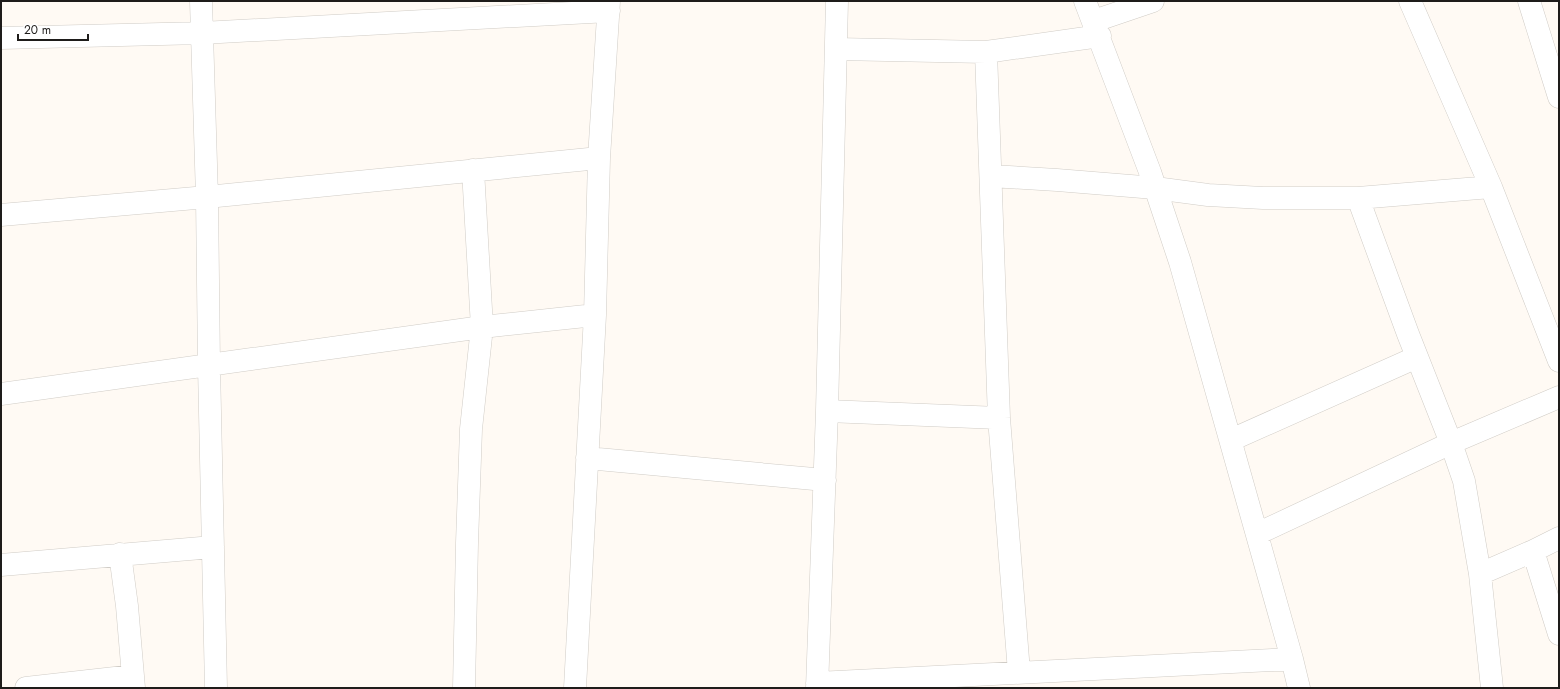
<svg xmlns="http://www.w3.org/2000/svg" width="1560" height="689" viewBox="0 0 1560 689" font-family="Jost,sans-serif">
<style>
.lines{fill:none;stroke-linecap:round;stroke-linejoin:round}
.minor-casing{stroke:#d0ccc6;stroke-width:23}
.minor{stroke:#fff;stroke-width:22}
</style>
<rect width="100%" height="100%" fill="#fffaf4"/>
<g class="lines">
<g class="minor-casing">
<path id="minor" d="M201,1L207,197L209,366L216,688
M1085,1L1150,172L1180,262L1292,659L1299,688
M1410,1L1491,187L1559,361
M1529,1L1559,97
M1094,21L1153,1
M1,38L202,33L609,11
M836,49L986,52L1100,36
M986,52L999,418L1019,672
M991,176L1057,180L1155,188L1208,195L1263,198H1358L1491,187
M1358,198L1408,334L1451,443L1464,481L1480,574L1492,688
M1,215L207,197L599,158
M1,394L482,327L595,315
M827,411L999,418
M1231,440L1417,357
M587,458L825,480
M1257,534L1451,443L1559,397
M1559,538L1533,551L1559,634
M120,554L127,606L134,688
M1,565L213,547
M1480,574L1533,551
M817,683L1292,659
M26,688L133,676
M464,688L467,543L471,429L482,327L473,170
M575,688L595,315L599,158L609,1
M817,688L827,411L837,1"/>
</g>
<use href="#minor" class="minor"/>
</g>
<rect width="1560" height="689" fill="none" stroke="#1e1c1a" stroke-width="4"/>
<path d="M18 34v6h70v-6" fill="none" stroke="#1e1c1a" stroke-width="2"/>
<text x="24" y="34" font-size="12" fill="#1e1c1a" stroke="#ffffff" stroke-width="3" paint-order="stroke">20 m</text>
</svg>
